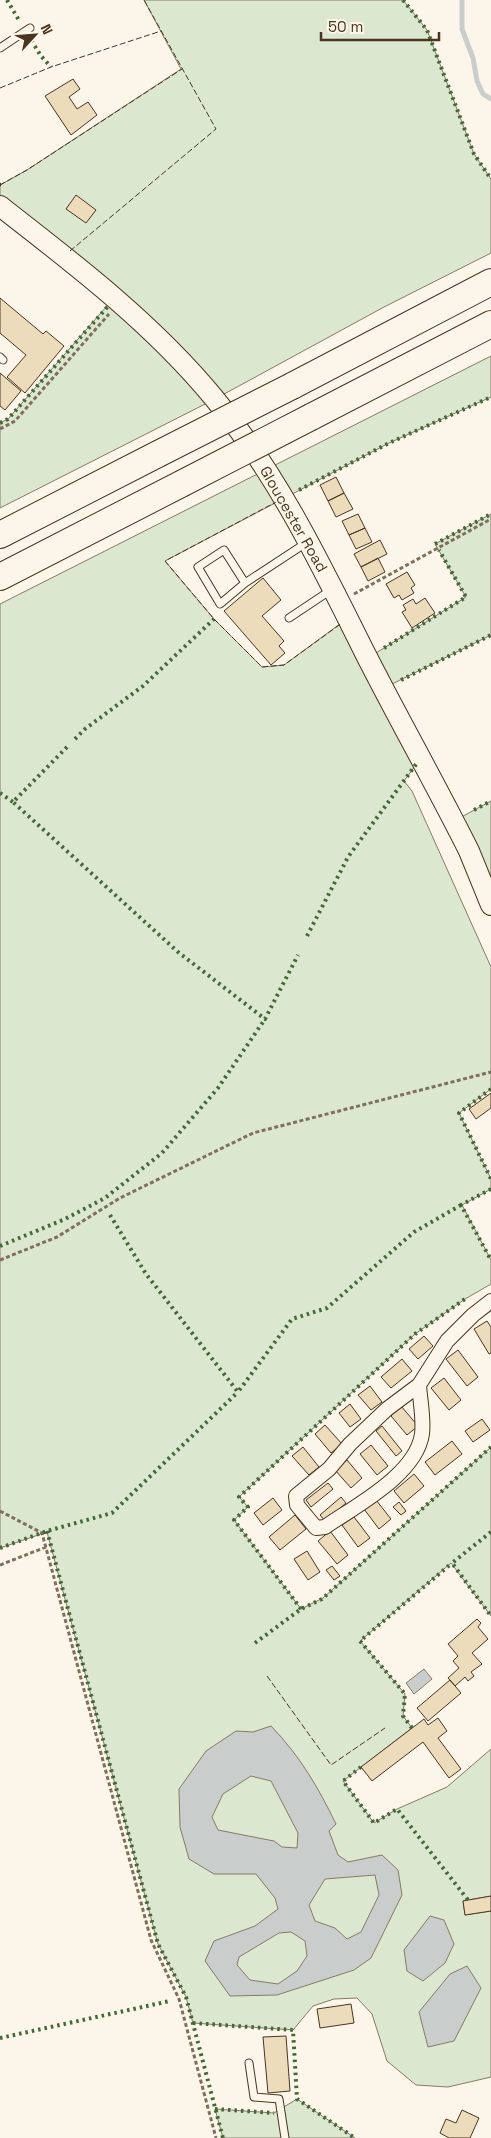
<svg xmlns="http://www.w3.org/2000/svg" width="491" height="2138" viewBox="0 0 491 2138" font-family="'Space Grotesk',sans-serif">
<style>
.green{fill:#dce7d0;stroke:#887966}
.water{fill:#c9cecd;stroke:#887966;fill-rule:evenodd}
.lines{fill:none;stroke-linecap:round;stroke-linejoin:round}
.stream{stroke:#c9cecd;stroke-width:5}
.building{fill:#ecdcbc;stroke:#4a3520}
.service-casing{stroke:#4a3520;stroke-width:9}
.minor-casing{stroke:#4a3520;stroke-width:16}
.secondary-casing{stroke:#4a3520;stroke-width:22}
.motorway-casing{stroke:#4a3520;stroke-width:28}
.path{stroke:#7f6f5c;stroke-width:3;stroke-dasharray:4 2.5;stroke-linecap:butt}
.service{stroke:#fbf6e9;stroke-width:7}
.minor{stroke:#fbf6e9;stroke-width:14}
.secondary{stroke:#fbf6e9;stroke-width:20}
.motorway{stroke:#fbf6e9;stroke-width:26}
.motorway-bridge-casing{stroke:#4a3520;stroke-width:28;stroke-linecap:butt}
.motorway-bridge{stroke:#fbf6e9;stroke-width:26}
.hedge{stroke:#436837;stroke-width:4;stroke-dasharray:2.5 4;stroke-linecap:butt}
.fence{stroke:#4a3520;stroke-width:1;stroke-dasharray:6 2.5;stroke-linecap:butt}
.wall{stroke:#4a3520;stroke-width:2.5}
.labels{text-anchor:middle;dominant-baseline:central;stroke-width:4;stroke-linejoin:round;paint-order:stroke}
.street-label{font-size:15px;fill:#4a3520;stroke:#fbf6e9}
</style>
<rect width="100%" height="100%" fill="#fbf6e9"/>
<path class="green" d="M144,0H403L427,30L474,154L491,179V253L384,307L215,399L0,508V423L8,419L114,298L0,206V185L27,170L181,69Z
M491,356V397L389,443L165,561L214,619L262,667L284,665L348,618L368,658L466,597L435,544L491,514V635L384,688L421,758L404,781L412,791L491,967V1089L459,1113L491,1179V1189L462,1205L491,1260V1284L465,1299L415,1334L239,1497L248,1507L234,1520L301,1609L323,1598L491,1447V1616L451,1563L360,1641L405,1694L403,1716L412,1728L343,1781L374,1823L397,1809L447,1787L491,1749V1896L463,1901L465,1915L491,1911V2077L448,2087L416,2085L387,2061L372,2014L357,1998L334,1999L313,2006L293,2030L193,2023L186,1997L158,1944L47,1532L0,1548V604Z
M491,801V901L454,821Z
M297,2099L355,2138H223L215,2109L274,2113Z"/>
<path class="water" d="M424,1669L432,1679L414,1694L406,1683Z
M271,1726C300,1756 318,1787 336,1824L329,1831L338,1855L348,1862L382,1855L398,1870L402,1895L371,1958L354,1970L277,1995L230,1996L205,1961L214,1941L255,1926L278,1909L275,1898L256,1874H214L189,1859L180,1827L179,1789L206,1751L236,1731L253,1732ZM251,1776L271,1781L298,1833L297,1848L282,1847L274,1841L218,1830L212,1817L223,1794ZM375,1875L379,1895L361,1932L347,1939L335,1928L315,1921L309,1905L325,1879ZM291,1932L305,1941L307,1956L297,1971L278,1984L250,1980L237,1965L239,1957L279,1933Z
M430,1916L444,1920L454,1944L445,1963L423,1981L407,1971L404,1950Z
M467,1966L481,1988L454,2041L428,2047L419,2012L450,1974Z"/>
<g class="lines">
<path class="stream" d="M462,0V29L473,58L477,81L483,94L491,99"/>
</g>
<path class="building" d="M73,79L80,89L69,97L77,109L88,102L97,115L71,135L45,96Z
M76,195L96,210L86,223L66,209Z
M0,298L43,334L46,331L64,346L25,393L7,377L26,355L0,333Z
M0,373L21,391L5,410L0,406Z
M336,477L344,493L328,501L320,485Z
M344,493L353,509L336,517L328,501Z
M358,514L365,528L349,535L342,521Z
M365,528L372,542L356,549L349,535Z
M380,540L387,554L361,567L354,554Z
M378,558L385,572L368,581L361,567Z
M407,572L415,585L411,588L414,593L402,600L399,595L394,598L386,584Z
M263,578L281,600L262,616L284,641L279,646L285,653L271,665L224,611Z
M425,598L435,613L412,628L402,612L406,610L403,605L413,599L416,604Z
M491,1093V1108L476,1119L469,1109Z
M487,1321L491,1327V1353L489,1354L474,1329Z
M424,1336L433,1346L418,1359L409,1349Z
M458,1350L478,1377L467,1386L446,1359Z
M402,1359L412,1371L391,1388L381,1377Z
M444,1378L461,1400L449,1410L431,1388Z
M370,1386L382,1402L371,1410L358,1395Z
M350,1404L361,1419L350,1427L339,1413Z
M401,1406L418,1426L407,1435L391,1416Z
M482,1419L490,1430L473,1442L465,1431Z
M325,1425L342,1444L331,1453L315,1434Z
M382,1426L402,1451L396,1456L376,1431Z
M452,1441L462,1454L435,1475L425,1462Z
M371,1445L388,1466L377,1475L360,1454Z
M303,1447L319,1467L309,1475L292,1456Z
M347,1460L362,1478L351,1488L335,1470Z
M414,1474L424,1486L404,1503L394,1491Z
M328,1483L333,1489L311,1507L306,1500Z
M341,1497L346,1503L325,1521L320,1515Z
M273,1498L282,1510L263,1525L254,1513Z
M376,1500L391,1519L379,1529L364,1509Z
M399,1502L406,1511L401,1515L393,1507Z
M295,1515L306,1529L280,1550L269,1537Z
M354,1517L370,1538L358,1547L342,1525Z
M330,1531L348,1555L337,1564L318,1541Z
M307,1551L320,1572L308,1580L294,1559Z
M332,1566L340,1576L334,1580L326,1570Z
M477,1619L481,1623L478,1627L488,1639L472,1653L482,1664L471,1672L474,1676L468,1681L465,1677L455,1686L448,1678L459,1668L453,1661L458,1656L448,1644Z
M450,1680L461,1693L428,1721L417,1708Z
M438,1718L447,1731L438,1738L461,1769L449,1778L423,1742L372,1781L361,1767L424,1719L428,1725Z
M491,1896V1911L465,1915L463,1901Z
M351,2004L354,2023L320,2028L317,2009Z
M286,2036L290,2091L268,2093L263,2037Z
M462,2110L479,2118L470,2138H449L440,2133L446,2119L456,2123Z"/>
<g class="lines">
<g class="service-casing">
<path id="service" d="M0,48L30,28
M0,357L3,360
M245,583L224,550L198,567L220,604L245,583L306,543
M289,618L331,590
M249,2063L254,2097L279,2099L285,2138"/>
</g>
<g class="minor-casing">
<path id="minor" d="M419,1385C420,1400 424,1419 422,1434C416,1475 355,1506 325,1527L316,1528L297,1505L296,1496L329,1469L350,1444L387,1409L419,1385L447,1341L473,1315L491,1301"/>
</g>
<g class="secondary-casing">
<path id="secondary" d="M0,206C76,265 153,324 214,398C278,475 321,565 365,653C399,720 436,785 469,851L491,905"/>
</g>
<g class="motorway-casing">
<path id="motorway" d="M292,386L491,282
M311,417L491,324
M0,535L158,454
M0,577L181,484"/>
</g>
<path class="path" d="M0,429L15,421L109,314
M354,594L491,519
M0,1260L57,1237L120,1198L253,1133L491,1072
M0,1511L42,1533L151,1940L179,1999L216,2138
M0,1565L46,1547"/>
<use href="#service" class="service"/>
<use href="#minor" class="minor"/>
<use href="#secondary" class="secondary"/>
<use href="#motorway" class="motorway"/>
<g class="motorway-bridge-casing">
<path id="motorway-bridge" d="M158,454L292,386
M181,484L311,417"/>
</g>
<use href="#motorway-bridge" class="motorway-bridge"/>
<path class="hedge" d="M7,0L20,22
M403,0L427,30L474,154L491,179
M28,35L41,56L51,67
M0,423L8,419L110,304
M299,490L389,443L491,397
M435,544L491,514
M384,648L466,597L439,550
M401,680L491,635
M75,739L85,729L143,686L214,619
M67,747L13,802L178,952L265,1019L298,955
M0,793L13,802
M474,810L491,801
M307,936L348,857L417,763
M491,1089L459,1113L491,1179
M491,1189L461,1205L491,1260
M110,1215L146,1274L238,1392L292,1319L327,1308L414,1232L461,1205
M0,1246L65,1219L105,1198L162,1153L218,1088L265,1019
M47,1531L158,1944L186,1997L223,2138
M491,1532L452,1563L491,1616
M0,1548L47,1531L112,1513L238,1392
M301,1609L234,1520L248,1507L239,1497L415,1334L465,1299
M255,1643L301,1609L322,1599L491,1447
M412,1728L403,1716L405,1694L360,1641L452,1563
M361,1767L343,1781L374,1823L397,1809L468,1900
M193,2023L293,2030L297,2099L355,2138
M0,2038L170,2001
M215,2109L274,2113"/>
<path class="fence" d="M0,88L51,67L161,31
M0,185L27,170L182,69
M70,251L216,129L144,0
M278,501L165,561L214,619L262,667L284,665L342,623
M267,1676L331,1765L385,1728"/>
<path class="wall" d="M0,184V185"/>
</g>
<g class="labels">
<g class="street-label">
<text transform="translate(294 519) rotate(60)">Gloucester Road</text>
</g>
</g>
<g transform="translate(35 35) rotate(64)" stroke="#fbf6e9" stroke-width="4" paint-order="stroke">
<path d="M0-4L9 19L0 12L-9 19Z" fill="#4a3520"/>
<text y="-8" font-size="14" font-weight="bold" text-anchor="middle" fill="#4a3520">N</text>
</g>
<path d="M321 32v8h118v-8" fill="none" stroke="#4a3520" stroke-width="2.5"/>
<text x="328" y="32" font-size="15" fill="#4a3520" stroke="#fbf6e9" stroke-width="4" paint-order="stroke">50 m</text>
</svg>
